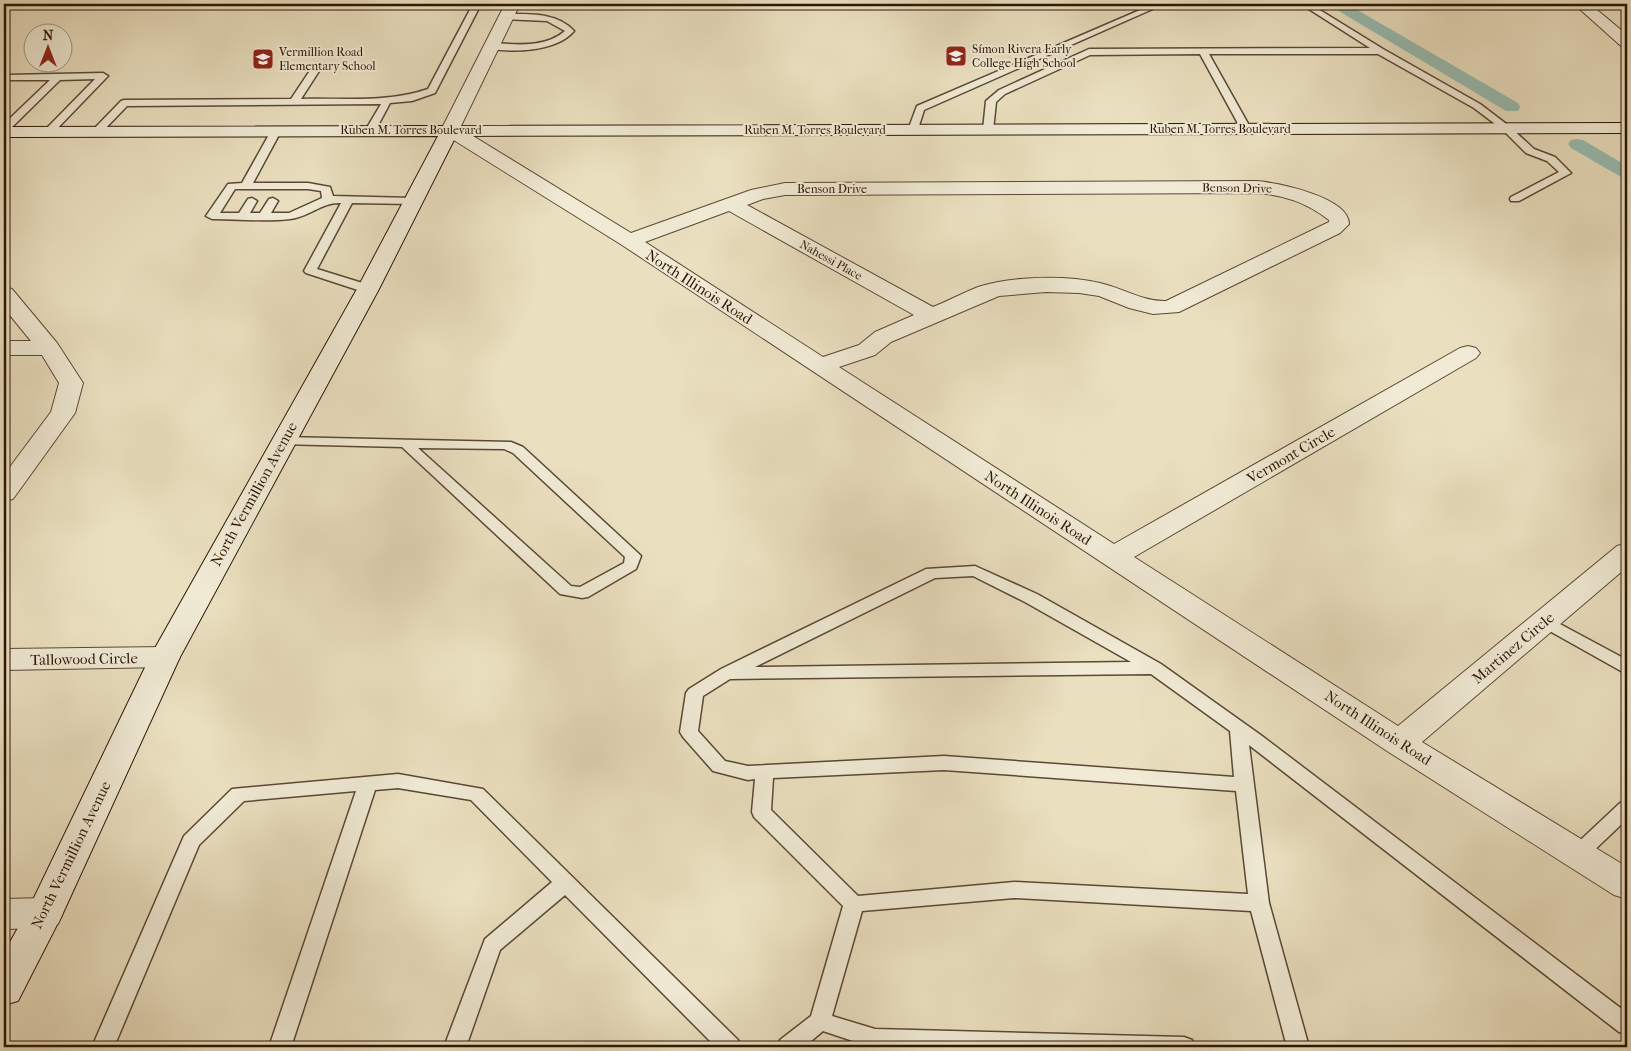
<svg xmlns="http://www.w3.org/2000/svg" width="1631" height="1051" viewBox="0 0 1631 1051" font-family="'IM FELL French Canon',serif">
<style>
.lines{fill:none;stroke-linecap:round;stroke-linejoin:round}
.canal{fill:#98bdb3;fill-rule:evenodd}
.lane-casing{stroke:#5c4834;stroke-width:3}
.street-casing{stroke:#5c4834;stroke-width:2}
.secondary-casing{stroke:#2d1605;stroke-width:2}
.lane{fill:#f1ebd6;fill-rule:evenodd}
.street{fill:#f1ebd6;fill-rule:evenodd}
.secondary{fill:#f1ebd6;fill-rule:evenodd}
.labels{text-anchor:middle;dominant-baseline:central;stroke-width:4;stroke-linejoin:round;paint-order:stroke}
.far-poi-label{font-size:12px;fill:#2d1605;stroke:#f1ebd6;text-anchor:start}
.far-street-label{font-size:12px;fill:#2d1605;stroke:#f1ebd6}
.street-label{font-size:15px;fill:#2d1605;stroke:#f1ebd6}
</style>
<rect width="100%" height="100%" fill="#eae0c0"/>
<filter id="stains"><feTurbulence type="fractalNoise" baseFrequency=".004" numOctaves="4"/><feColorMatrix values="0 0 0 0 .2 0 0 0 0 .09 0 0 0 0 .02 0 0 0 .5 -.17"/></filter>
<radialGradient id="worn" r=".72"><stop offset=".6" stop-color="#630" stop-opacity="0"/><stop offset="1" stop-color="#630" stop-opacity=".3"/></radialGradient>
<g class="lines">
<path class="canal" d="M1330,4H1347L1518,103L1520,107L1518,111H1506L1332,7Z
M1577,139L1583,140L1627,166V178L1621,177L1571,148L1568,144L1571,140Z"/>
<g class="lane-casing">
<path id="lane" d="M473,4H481L435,93L412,101L390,103L374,133L370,134L365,131L381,104L127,106L100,134H92L91,132L121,101L124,100L291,99L313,66L316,65L321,68L301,99C343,98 388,103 428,89Z
M1154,4H1164L924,110L917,132L913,133L908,130L917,106Z
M1301,4H1310L1383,49L1480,104L1509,126L1534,149L1555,157L1571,173L1519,201H1511L1510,199L1511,197L1559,172L1547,161L1526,153L1503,130L1474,108L1378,54H1209L1251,129L1246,132L1241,129L1200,54L1090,55L1005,94L996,102L993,130L988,133L983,130L986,101L999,90L1089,49L1370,48Z
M505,14C528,14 557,12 574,31C556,52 512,53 487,48V44L490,43C515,44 544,49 565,31L547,21L502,19L501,17Z
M103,73L108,76L106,78L52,134H44L43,132L95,79L60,80L8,131L4,132V124L50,80H10L7,79V75Z
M276,128L281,131L253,183H308L330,187L333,196L412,198L417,201L412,204L352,203L317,269L372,286L374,289L372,292H364L306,273L304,271L341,203C322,202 309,217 290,219C265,222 237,219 212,219L206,216L228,184L242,183L271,131ZM235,189H308L321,191L322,198L289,213H271L278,201L273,198L269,199L260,213H250L257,201L252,198L248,199L239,213H220Z
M283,437L511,442L523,447L638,553L641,556L636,569L588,597L582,598L560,594L402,447L278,444L276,441ZM418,448L504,449L513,453L625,557L624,563L580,587L571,586Z
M975,566L1037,594L1161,664L1262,736L1627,1013V1034L1619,1032L1249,745L1269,903L1309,1047H1287L1251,911L1014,898L862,911L832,1016L875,1029L1184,1037L1192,1040L1195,1047H871L823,1031L804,1047H777L780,1040L811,1016L843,906L754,817L752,812L755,779L748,780L713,771L683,737L680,732L686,693L689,689L721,669L926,569ZM973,576L1025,602L1131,662L755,667L935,578ZM1151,674L1230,731L1234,777L944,756L748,766L725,761L698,731L703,696L730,679ZM944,770L1236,791L1248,894L1014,882L858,896L771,810L773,778Z
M1545,616L1627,660V673L1621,671L1539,625L1537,621L1539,617Z
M398,774L483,789L738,1040L741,1047H716L565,895L500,950L466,1047H444L485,939L552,882L471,800L398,788L375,790L291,1047H269L356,791L244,801L199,845L114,1047H92L184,836L232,789Z
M1627,801V819L1586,858L1579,861L1572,858L1569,853L1572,848L1620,803Z"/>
</g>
<g class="street-casing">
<path id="street" d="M505,4H520L460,128L631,233L751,190L785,183L1257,181C1278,183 1349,197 1349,224L1340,233L1179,312L1153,314L1129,308L1099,296L1079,293L1046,292L999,296L891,342L875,355L839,367L1114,544L1460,348L1468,346L1476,348L1480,353L1476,358L1134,557L1398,726L1617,546L1627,543V567L1422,742L1627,867V899L1614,895L1387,751L622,245L444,134L441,130ZM1257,193C1285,195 1307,203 1329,220V222L1166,301C1144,302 1122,288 1100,283C1066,275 1012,276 978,287C963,293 948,301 933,307L747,205L763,199L785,195ZM729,211L914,315L875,332L859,345L823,357L645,242Z
M1574,4H1627V9H1596L1627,35V48L1621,46Z
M4,287L12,289L57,343L83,383L75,413L13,499L4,501V475L51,412L59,383L42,355H4V341H31L4,308Z
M165,647L176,650L180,657L176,664L165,667L4,670V649Z
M45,898L58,902L63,913L58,924L45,928L4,929V899Z"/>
</g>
<g class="secondary-casing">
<path id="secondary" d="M1627,123V133L456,136L379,289L180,657L63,913L18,1001L4,1005V953L30,906L150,657L357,289L438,136L4,137V127Z"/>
</g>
<use href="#lane" class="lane"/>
<use href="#street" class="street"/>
<use href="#secondary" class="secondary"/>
</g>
<defs>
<g id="school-square" transform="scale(1.125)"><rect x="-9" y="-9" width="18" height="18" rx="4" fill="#8f2418" stroke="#f1ebd6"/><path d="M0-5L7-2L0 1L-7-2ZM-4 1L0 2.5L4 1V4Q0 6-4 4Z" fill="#fff"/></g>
</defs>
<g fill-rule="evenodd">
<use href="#school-square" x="956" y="56"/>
<use href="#school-square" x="263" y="59"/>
</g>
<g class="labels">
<g class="far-poi-label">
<text x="972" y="49">Símon Rivera Early<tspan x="972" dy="14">College High School</tspan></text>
<text x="279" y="52">Vermillion Road<tspan x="279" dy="14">Elementary School</tspan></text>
</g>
<g class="far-street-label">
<text x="1220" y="129">Ruben M. Torres Boulevard</text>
<text x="411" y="130">Ruben M. Torres Boulevard</text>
<text x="815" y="130">Ruben M. Torres Boulevard</text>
<text transform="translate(1237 188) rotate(1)">Benson Drive</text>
<text x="832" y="189">Benson Drive</text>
<text transform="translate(831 260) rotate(29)">Nahessi Place</text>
</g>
<g class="street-label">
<text transform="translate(699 287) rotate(33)">North Illinois Road</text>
<text transform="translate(1291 455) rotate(-30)">Vermont Circle</text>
<text transform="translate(254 494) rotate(-61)">North Vermillion Avenue</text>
<text transform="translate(1038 508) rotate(33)">North Illinois Road</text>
<text transform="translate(1513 648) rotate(-40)">Martinez Circle</text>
<text transform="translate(84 659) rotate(-1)">Tallowood Circle</text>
<text transform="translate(1378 728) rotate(33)">North Illinois Road</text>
<text transform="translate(71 855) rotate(-64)">North Vermillion Avenue</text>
</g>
</g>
<rect width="1631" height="1051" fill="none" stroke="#eae0c0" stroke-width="20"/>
<rect x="5" y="5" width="1621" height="1041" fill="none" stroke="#2d1605" stroke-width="2.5"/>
<rect x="10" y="10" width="1611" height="1031" fill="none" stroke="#2d1605"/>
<g transform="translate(48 48)"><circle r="24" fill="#f1ebd6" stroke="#a39682"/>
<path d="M0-4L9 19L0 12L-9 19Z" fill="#8f2418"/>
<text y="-8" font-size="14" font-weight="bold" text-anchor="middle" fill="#2d1605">N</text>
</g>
<rect width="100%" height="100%" filter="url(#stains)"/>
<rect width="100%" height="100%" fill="url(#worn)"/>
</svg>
